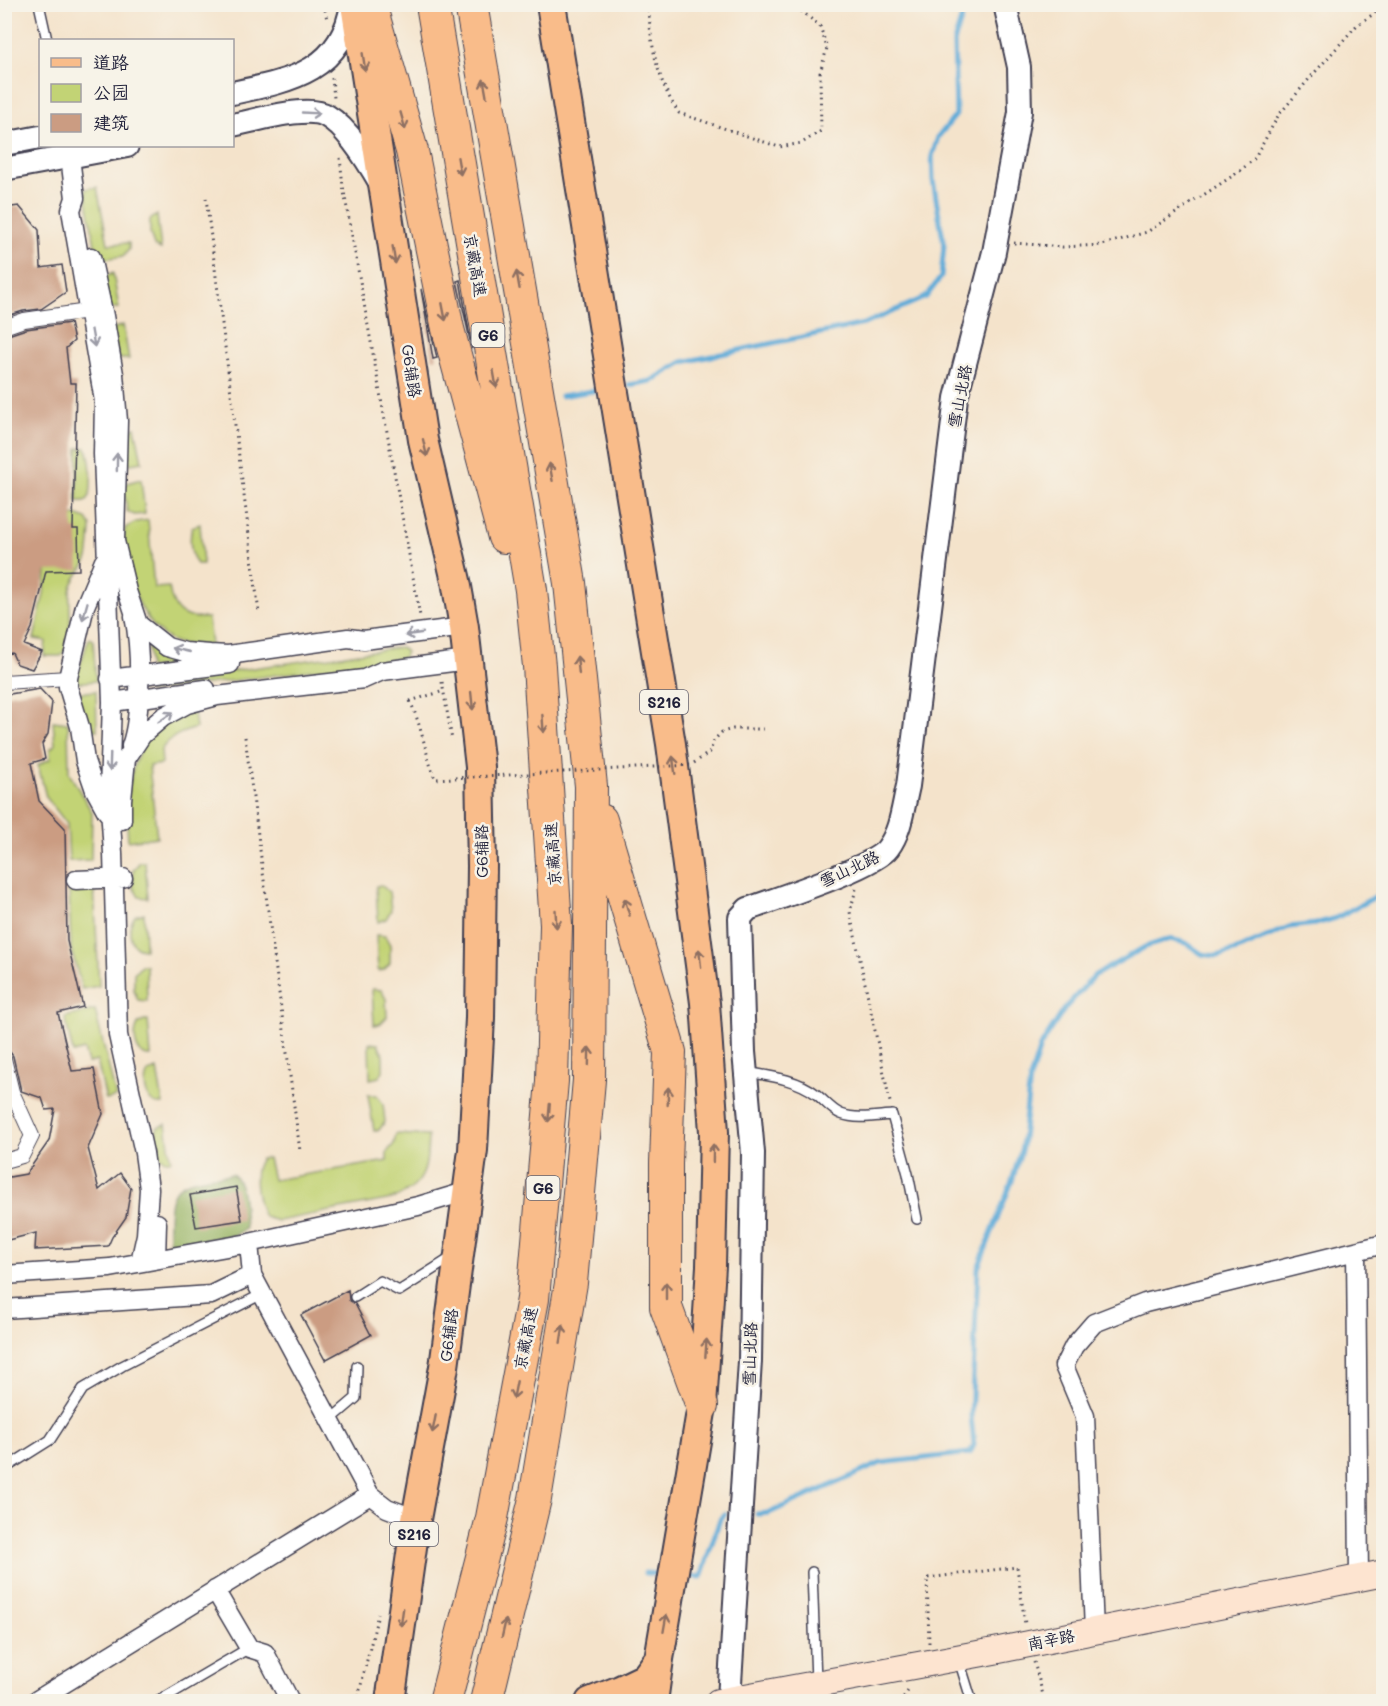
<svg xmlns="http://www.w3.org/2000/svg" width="1388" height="1706" viewBox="0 0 1388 1706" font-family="Mali,'LXGW WenKai TC',sans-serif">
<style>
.green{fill:#c2d375;stroke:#727a58;stroke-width:1.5}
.forest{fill:#99b566;stroke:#5e6c50;stroke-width:1.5}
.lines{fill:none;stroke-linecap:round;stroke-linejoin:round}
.stream{stroke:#5fabd8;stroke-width:5}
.building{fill:#cb9c82}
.service-casing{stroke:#423f51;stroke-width:12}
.pedestrian-casing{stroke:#423f51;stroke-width:16}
.minor-casing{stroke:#423f51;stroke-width:21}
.tertiary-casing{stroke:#423f51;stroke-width:26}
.secondary-casing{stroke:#423f51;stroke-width:28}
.primary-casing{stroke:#423f51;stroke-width:32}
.motorway-casing{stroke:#423f51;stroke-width:34}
.path{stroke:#423f51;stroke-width:3;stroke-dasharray:1.5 4.5;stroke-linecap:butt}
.service{stroke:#fff;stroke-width:9}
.pedestrian{stroke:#fff;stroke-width:14}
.minor{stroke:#fff;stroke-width:18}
.tertiary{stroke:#fff;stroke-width:22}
.secondary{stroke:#fde4d0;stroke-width:26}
.primary{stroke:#f9bc8a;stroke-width:28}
.motorway{stroke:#f9bc8a;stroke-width:32}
.path-bridge{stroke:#423f51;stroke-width:3;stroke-dasharray:1.5 4.5;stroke-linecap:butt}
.oneway{stroke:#8e6f62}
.oneway2{stroke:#9c9ca7}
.labels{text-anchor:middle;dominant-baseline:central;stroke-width:5;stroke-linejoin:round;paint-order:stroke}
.shield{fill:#f7f3e8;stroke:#62616f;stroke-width:1.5}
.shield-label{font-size:15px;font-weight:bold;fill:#22223b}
.street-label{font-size:16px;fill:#22223b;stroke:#f7f3e8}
</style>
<rect width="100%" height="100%" fill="#f7f3e8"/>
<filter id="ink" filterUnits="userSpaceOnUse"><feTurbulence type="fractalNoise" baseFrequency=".0167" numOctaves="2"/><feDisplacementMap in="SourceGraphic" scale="12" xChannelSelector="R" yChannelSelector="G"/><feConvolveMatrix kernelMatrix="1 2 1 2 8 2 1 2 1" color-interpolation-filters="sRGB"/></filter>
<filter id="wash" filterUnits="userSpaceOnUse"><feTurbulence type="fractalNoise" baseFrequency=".008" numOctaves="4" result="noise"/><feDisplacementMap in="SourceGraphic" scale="24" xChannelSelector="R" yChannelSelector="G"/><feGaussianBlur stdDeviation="1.35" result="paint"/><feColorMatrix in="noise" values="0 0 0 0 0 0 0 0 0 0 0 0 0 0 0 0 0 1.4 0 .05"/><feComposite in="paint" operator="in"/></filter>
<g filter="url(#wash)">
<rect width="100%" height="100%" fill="#f4e3cb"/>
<path class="green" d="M97,187L108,244L129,243V249L124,256L103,259L100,257L96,251L85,189Z
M157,215L161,249L154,246L150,233V220Z
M113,273L119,308H109L103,278Z
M123,325L129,359H118L112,329Z
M135,427L142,462L131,464L124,460L125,430Z
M78,448H86C91,455 94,494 87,500C83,502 81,501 77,501Z
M141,479L145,514L134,515L127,511L124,488L127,483Z
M75,515L87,519L91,526C91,529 89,556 88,558C84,569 71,580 70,592C68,614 76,637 61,656H44L46,641L34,639L44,593L50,531Z
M148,520L154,588L169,587C173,613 182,619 208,618L211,645C201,644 187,646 178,643C140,631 119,563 125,528L136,522Z
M200,524L203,564H197C190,556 189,538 192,527Z
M89,638L93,640L96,681L74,683Z
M148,646L180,665L149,668Z
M401,647L406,652L403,658L148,692L147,683Z
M96,691L97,730L89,731L74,693Z
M193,705L196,728C182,732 169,737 161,750L162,764L149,766L157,837L128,841C125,803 127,760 154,730C164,720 181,712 193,705Z
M53,721L68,723L69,773L92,812L91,860L69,861L67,824L46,797L38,765L50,759V749L55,745Z
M140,862H145L148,898L139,897L133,887V870Z
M69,885H94L99,986L82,989L71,949Z
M381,885L389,892L391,910L386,919L378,922L376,886Z
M144,913L145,949C128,949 127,927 135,916Z
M376,935L385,936L390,945V963L384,970L378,971Z
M141,965H146L147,1001L138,1000L134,990V973Z
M372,989L381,990L386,999L387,1017L380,1024L374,1025Z
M95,1010L116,1097L106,1100L97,1061L88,1063L84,1050L73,1053L65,1017Z
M148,1020L151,1056C134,1057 132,1034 139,1023Z
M369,1043L378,1044L383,1054V1071L379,1077L370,1079Z
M157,1069L163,1104C146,1107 142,1084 148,1072Z
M368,1095H377L383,1104L385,1122L379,1130L374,1131Z
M166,1124L171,1160C155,1162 151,1139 158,1127Z
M396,1134L428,1136C427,1169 426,1186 392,1199L278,1221L264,1217C257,1203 250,1171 261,1159L268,1158L273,1180L387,1161V1152L394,1144Z"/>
<path class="forest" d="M232,1174C245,1182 244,1215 245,1229L235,1235L171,1246L169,1241C169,1229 168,1207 172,1197C179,1176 214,1177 232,1174Z"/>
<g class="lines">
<path class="stream" d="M629,385L651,381L683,362L864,324L926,297L941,277L944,245L933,180L932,156L938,137L956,115L954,42L966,4
M561,396L598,390
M757,1514L769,1513L881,1463L970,1453L974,1445L971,1417L978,1268L1012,1181L1022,1147L1030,1079L1040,1047L1066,1007L1095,975L1145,947L1170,939L1186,943L1202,954L1217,956L1237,950L1289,927L1315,924L1336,918L1384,892
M645,1573L658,1574
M689,1576L701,1577L720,1519L725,1514"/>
</g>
<g id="blocks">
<path class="building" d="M19,206L39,230L41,268L62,265L66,292L41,309L23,311L4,317V208Z
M460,280L472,349L457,281Z
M421,289L437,358L433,359Z
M70,323L74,341L66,348L70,383H76L73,529H78L79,570L46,571L32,628L24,645L42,652L32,669L17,664L12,653L4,654V338L5,336L26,329Z
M40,689L52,702L48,734L42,744L45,759L31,763L39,801L65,828L67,941L83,1007L58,1013L72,1071L94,1069L103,1114L88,1148L99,1190L120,1173L131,1188L126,1217L112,1237L108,1246L35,1250L36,1233L4,1241V1178L26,1174L49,1141L55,1109L46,1110L42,1098L21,1091L13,1056L10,1052L4,1050V695Z
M236,1187L242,1220L196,1227L190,1195Z
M348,1290L349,1300L355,1304L371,1335L325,1360L301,1315Z"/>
</g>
</g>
<g filter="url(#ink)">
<use href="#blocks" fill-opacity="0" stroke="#423f51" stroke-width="1.5"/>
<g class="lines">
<g class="service-casing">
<path id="service" d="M39,4L47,40
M746,1072C769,1076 797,1079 816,1094C824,1100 831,1110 841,1114C857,1120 876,1116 892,1115L908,1174L917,1219
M355,1297L380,1281L399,1291L454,1256
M329,1421L356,1398L357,1366
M4,1469L50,1440L83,1389L122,1366L262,1294
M812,1572L816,1681
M959,1660L972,1702
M157,1702L249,1648"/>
</g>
<g class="pedestrian-casing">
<path id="pedestrian" d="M4,327L24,320L88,311
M4,682L68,678
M4,1059L12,1092L32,1136L22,1156L4,1161"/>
</g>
<g class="minor-casing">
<path id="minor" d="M70,157L75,198L71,210L104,401L103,454L112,702L109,792L113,853L118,1035L144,1153L149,1189L146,1235L140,1262
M91,257L104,316L114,374L118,421L115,541L127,591L138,624L167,647L185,652L210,654L228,655L348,638L364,640L464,627
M104,561L85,606L68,678V687L80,727L85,761L95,790L107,812
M110,679L230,664
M112,702L206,689
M131,746C142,715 141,648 134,616
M122,820V800L126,759L142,735L163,717L187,704L217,696L364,679L382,671L468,660
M76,880L123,878
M249,1243L252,1275L370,1495L387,1508L416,1519
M1356,1251L1359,1578
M156,1259L157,1223
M4,1275L110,1268L249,1243L418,1206L468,1191
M4,1309L211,1295L252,1275
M215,1590L249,1648L265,1653L288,1697L283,1702
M1094,1631L1085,1416L1064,1366L1074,1346L1094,1323L1145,1303L1384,1244
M34,1702L370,1495"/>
</g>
<g class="tertiary-casing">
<path id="tertiary" d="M232,93C289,81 342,72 352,4
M232,125C255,121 308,104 327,116C349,129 369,163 381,184
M4,144L40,137
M4,169L127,146
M729,1699L750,1361L753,1153L744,1052L740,918L748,909C775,899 875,867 888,848C901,831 903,806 908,786L956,398L994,252L1020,112L1019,67L1005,4"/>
</g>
<g class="secondary-casing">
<path id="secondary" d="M718,1702L994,1651L1384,1573"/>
</g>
<g class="primary-casing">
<path id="primary" d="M355,4L423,440L456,581L464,627L480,767L482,866L480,1018L473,1150L444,1367L416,1519L390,1702
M551,4L671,744L705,1003L714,1132L711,1266L702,1406L659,1659L653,1702
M590,1702L620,1690L645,1678L659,1659"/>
</g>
<g class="motorway-casing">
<path id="motorway" d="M370,4L412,151L448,329L504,537
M432,4L531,590L539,666L556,925L552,1081L533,1299L492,1518L445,1702
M471,4L570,583L591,786L589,1080L571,1283L535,1499L486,1702
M601,820L670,1052L666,1163V1307L702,1406"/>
</g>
<path class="path" d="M324,4L327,20
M648,4C651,44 656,80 679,113L779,147L802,143L821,131L820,73L827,48L820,26L799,9L780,4
M332,78L334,98
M340,158L343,186L420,616
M206,198L259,613
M1014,243L1062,247L1102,245L1147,232L1240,171L1255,158L1278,116L1309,79L1357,25L1384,7
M442,682L452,740
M410,701L444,691
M245,737L300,1151
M856,889L850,912L890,1102
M929,1643L927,1578L1017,1567L1025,1624
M1034,1662L1045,1702
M357,1702L378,1614
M900,1702L910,1688"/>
<use href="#service" class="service"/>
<use href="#pedestrian" class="pedestrian"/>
<use href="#minor" class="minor"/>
<use href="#tertiary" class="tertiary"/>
<use href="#secondary" class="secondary"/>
<use href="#primary" class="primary"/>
<use href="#motorway" class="motorway"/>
<path class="path-bridge" d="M410,701C422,727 425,752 435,779L691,765L710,752L714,740L722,732L733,729H765"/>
</g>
<defs><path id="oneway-shaft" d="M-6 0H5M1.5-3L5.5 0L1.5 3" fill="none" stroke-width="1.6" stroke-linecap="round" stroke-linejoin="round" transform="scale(1.5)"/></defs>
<g class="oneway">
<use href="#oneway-shaft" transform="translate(364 62) rotate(81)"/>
<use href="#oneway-shaft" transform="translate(485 88) rotate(-100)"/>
<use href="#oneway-shaft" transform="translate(403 121) rotate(74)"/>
<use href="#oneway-shaft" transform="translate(459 166) rotate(80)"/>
<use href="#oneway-shaft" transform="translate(394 255) rotate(81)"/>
<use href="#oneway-shaft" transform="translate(518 280) rotate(-100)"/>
<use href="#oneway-shaft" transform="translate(444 312) rotate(79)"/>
<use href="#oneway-shaft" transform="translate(495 379) rotate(80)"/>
<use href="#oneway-shaft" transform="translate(425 448) rotate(77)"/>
<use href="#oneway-shaft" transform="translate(551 472) rotate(-100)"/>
<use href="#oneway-shaft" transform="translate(578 665) rotate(-96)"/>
<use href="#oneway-shaft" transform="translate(472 701) rotate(84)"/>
<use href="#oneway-shaft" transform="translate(543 724) rotate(86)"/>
<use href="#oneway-shaft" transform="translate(674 765) rotate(-98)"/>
<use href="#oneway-shaft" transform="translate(627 907) rotate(-107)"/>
<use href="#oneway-shaft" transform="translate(556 919) rotate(87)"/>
<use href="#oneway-shaft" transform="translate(700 958) rotate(-97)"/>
<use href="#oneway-shaft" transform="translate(589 1056) rotate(-89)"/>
<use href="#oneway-shaft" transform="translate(668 1096) rotate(-88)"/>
<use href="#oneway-shaft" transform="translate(549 1113) rotate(95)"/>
<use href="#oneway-shaft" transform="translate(713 1153) rotate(-89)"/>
<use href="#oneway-shaft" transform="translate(666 1291) rotate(-90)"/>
<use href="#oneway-shaft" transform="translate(562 1334) rotate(-81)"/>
<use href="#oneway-shaft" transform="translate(706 1348) rotate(-86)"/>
<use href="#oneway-shaft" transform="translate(515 1390) rotate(101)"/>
<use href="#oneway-shaft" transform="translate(434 1424) rotate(101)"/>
<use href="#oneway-shaft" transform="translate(402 1617) rotate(98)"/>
<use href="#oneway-shaft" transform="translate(665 1623) rotate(-80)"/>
<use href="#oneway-shaft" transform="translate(504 1628) rotate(-77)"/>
</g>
<g class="oneway2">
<use href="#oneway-shaft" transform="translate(311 113) rotate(3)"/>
<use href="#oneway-shaft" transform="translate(93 338) rotate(80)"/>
<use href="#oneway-shaft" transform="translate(117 462) rotate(-89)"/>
<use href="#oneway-shaft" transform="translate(85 611) rotate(106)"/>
<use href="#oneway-shaft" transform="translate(414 634) rotate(172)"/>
<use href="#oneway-shaft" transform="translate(181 650) rotate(-167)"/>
<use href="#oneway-shaft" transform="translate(166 717) rotate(-34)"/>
<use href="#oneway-shaft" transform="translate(110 762) rotate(92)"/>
</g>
</g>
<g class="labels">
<g class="shield">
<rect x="471.5" y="323" width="33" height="24" rx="4.5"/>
<rect x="640" y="690" width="48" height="24" rx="4.5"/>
<rect x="526.5" y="1176" width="33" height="24" rx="4.5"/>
<rect x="390" y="1522" width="48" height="24" rx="4.5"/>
</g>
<g class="shield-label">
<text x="488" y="335">G6</text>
<text x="664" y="702">S216</text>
<text x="543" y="1188">G6</text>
<text x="414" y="1534">S216</text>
</g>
<g class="street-label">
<text transform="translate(476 265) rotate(80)">京藏高速</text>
<text transform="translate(412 371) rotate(81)">G6辅路</text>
<text transform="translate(959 396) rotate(-79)">雪山北路</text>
<text transform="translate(481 851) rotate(-91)">G6辅路</text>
<text transform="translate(552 854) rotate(-94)">京藏高速</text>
<text transform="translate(849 868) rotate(-25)">雪山北路</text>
<text transform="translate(448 1335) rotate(-83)">G6辅路</text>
<text transform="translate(525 1338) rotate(-79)">京藏高速</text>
<text transform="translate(749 1354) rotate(-88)">雪山北路</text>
<text transform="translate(1051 1639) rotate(-11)">南辛路</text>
</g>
</g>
<rect width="1388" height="1706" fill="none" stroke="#f7f3e8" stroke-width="24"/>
<rect x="39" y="39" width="195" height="108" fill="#f7f3e8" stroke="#a29fa3" stroke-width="1.5"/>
<rect x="51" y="58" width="30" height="9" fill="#f9bc8a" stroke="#a29fa3" stroke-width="1.5"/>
<text x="93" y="69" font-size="18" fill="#22223b">道路</text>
<rect x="51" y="84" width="30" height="18" fill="#c2d375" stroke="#a29fa3" stroke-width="1.5"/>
<text x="93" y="99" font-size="18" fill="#22223b">公园</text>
<rect x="51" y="114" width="30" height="18" fill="#cb9c82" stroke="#a29fa3" stroke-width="1.5"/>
<text x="93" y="129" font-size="18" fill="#22223b">建筑</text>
</svg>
